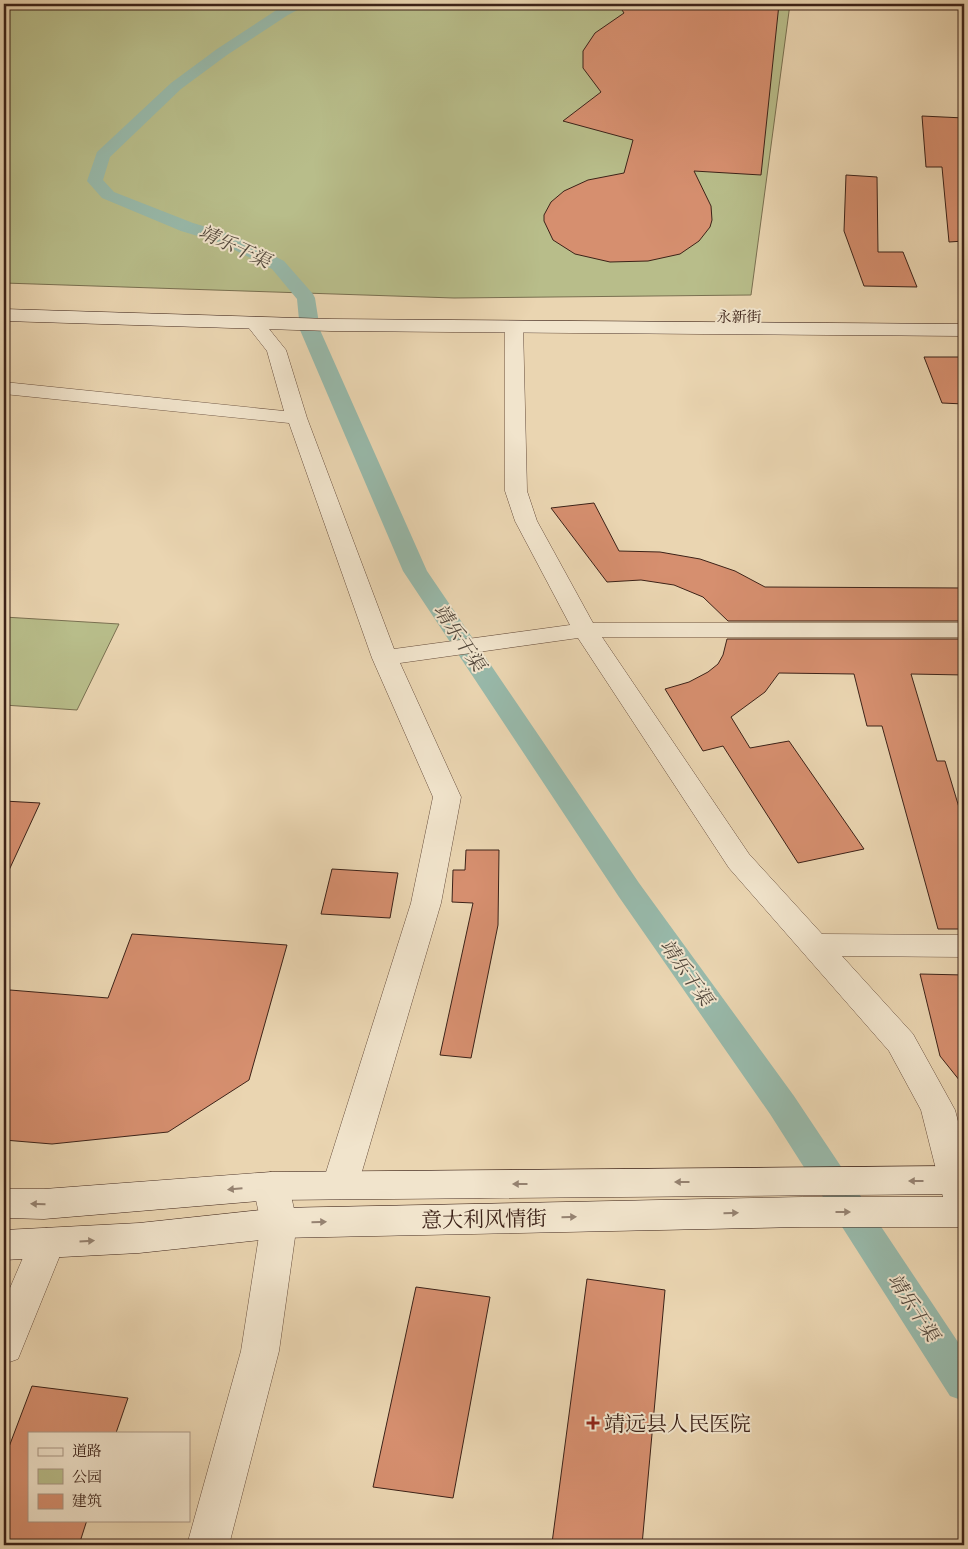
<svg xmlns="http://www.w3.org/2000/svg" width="968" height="1549" viewBox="0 0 968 1549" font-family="'Gentium Book Plus','Noto Serif SC',serif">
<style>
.green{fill:#b8bd8a;stroke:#7a7051}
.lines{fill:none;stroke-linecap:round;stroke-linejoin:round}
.canal{fill:#98b9aa;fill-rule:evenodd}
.building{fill:#d68f6f;stroke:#3c2218}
.street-casing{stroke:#684f3e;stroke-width:1}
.secondary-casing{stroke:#3c2218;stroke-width:1}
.street{fill:#f1e4cc;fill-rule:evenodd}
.secondary{fill:#f1e4cc;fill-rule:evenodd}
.oneway{fill:#968372}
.poi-dot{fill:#8f2418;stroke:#f1e4cc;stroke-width:2}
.labels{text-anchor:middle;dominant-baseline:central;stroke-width:4;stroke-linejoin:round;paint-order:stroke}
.far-street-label{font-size:15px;fill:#3c2218;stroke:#f1e4cc}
.water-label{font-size:19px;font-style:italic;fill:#53483c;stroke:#f1e4cc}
.near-street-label{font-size:21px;fill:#3c2218;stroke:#f1e4cc}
.near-poi-label{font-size:21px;fill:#3c2218;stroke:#f1e4cc;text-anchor:start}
</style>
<rect width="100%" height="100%" fill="#ead5b1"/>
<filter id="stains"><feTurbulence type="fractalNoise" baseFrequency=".004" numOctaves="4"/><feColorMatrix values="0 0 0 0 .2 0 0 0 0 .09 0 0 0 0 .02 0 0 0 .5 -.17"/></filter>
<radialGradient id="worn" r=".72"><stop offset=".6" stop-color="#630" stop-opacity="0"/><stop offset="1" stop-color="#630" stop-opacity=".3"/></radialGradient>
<path class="green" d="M16,4H790L751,295L454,298L4,283V14Z
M4,617L119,624L77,710L4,705Z"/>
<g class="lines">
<path class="canal" d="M292,4H309L288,15L227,55L181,89L110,157L103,180L114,192L193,223L233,235L284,261L313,294L315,298L320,330L427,571L639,883L794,1096L964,1351V1401L950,1396L770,1114L619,897L403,571L300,330L297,299L272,269L221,243L181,231L102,198L87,181L97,152L171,83L217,49L278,9Z"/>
</g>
<path class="building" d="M618,4H779L761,175L694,171L711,206L712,220L710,227L699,241L680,254L648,261L610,262L575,254L553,240L544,221V215L551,202L564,191L588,180L624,173L633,140L563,121L601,92L583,68V51L595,33L624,13Z
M922,116L964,118V241L949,242L942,167H926Z
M846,175L877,177L878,252H903L917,287L864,286L844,231Z
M924,357H964V404L942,403Z
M594,503L619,551L660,552L700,559L735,571L765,587L964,588V621H728L703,597L674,585L641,580L607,582L551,508Z
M727,639H964V675L911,674L937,761H945L964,824V929H938L882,726H867L854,674L779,673L765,692L731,717L750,748L789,741L864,849L798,863L723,746L703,751L665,689L689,682L708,672L718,664L723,655Z
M4,801L40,803L4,881Z
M466,850H499L498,925L471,1058L440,1055L473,903L452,902L453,870H465Z
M332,869L398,873L390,918L321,914Z
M132,934L287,945L249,1080L168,1132L52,1144L4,1140V1004L10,990L108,998Z
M920,974L964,975V1086L940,1056Z
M587,1279L665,1290L642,1545H567L552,1543Z
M416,1287L490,1297L453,1498L373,1487Z
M32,1386L128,1398L116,1433H29V1520H87L79,1545H4V1460Z"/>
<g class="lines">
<g class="street-casing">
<path id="street" d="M254,317L261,319L286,350L307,418L394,649L570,625L515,521L505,491V326L507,322H521L523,326L527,491L537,521L593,623H964V637H602L749,854L822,934L964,935V957L842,956L913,1034L955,1110L964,1144V1224L951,1219L946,1209L921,1110L889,1051L729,868L578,638L400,663L461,797L441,903L358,1185L352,1195L340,1199L328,1195L322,1185L411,903L433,797L372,658L289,423L4,394V382L284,411L267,351L245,323L247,319Z
M271,1172L283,1176L289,1186L297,1223L279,1351L229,1545H187L241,1351L261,1223L253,1186L259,1176Z
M47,1228L60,1232L65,1243L18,1359L4,1364V1302L34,1232Z"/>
</g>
<g class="secondary-casing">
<path id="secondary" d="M4,309L331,319L964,324V336L331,331L4,321Z
M964,1166V1194L271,1200L44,1219L4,1218V1189H44L271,1172Z
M803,1197H964V1227H803L279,1238L139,1253L4,1260V1230L139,1223L279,1208Z"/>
</g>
<use href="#street" class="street"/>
<use href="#secondary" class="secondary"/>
</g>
<defs><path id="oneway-solid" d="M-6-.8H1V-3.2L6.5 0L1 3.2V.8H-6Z" transform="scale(1.25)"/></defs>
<g class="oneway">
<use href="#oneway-solid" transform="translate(916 1181) rotate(180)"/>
<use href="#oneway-solid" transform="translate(682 1182) rotate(180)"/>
<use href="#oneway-solid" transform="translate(520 1184) rotate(180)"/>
<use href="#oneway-solid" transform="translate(235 1189) rotate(175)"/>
<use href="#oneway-solid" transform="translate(38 1204) rotate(-179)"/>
<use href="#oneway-solid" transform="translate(843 1212)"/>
<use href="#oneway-solid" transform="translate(731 1213) rotate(-1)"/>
<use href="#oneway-solid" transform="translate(569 1217) rotate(-1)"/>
<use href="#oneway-solid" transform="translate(319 1222) rotate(-1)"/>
<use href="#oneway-solid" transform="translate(87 1241) rotate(-3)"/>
</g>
<path class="poi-dot" d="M590.5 1415.5h5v5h5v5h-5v5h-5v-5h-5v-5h5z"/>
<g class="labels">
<g class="far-street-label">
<text x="739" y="316">永新街</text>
</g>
<g class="water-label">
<text transform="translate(235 246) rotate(25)">靖乐干渠</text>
<text transform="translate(460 637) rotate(56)">靖乐干渠</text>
<text transform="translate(687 972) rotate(55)">靖乐干渠</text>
<text transform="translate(914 1307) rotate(57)">靖乐干渠</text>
</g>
<g class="near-street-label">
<text transform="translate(484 1219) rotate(-1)">意大利风情街</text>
</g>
<g class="near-poi-label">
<text x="604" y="1423">靖远县人民医院</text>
</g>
</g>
<rect width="968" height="1549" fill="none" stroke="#ead5b1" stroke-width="20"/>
<rect x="5" y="5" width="958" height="1539" fill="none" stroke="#3c2218" stroke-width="2.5"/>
<rect x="10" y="10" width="948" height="1529" fill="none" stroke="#3c2218"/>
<rect x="28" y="1432" width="162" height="90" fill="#f1e4cc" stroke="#a99684"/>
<rect x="38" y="1448" width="25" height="8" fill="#f1e4cc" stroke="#a99684"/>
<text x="72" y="1456" font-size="15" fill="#3c2218">道路</text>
<rect x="38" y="1469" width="25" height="15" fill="#b8bd8a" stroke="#a99684"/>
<text x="72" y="1482" font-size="15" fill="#3c2218">公园</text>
<rect x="38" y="1494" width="25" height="15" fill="#d68f6f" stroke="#a99684"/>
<text x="72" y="1506" font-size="15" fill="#3c2218">建筑</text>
<rect width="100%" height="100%" filter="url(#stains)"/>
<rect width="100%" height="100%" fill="url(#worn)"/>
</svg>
